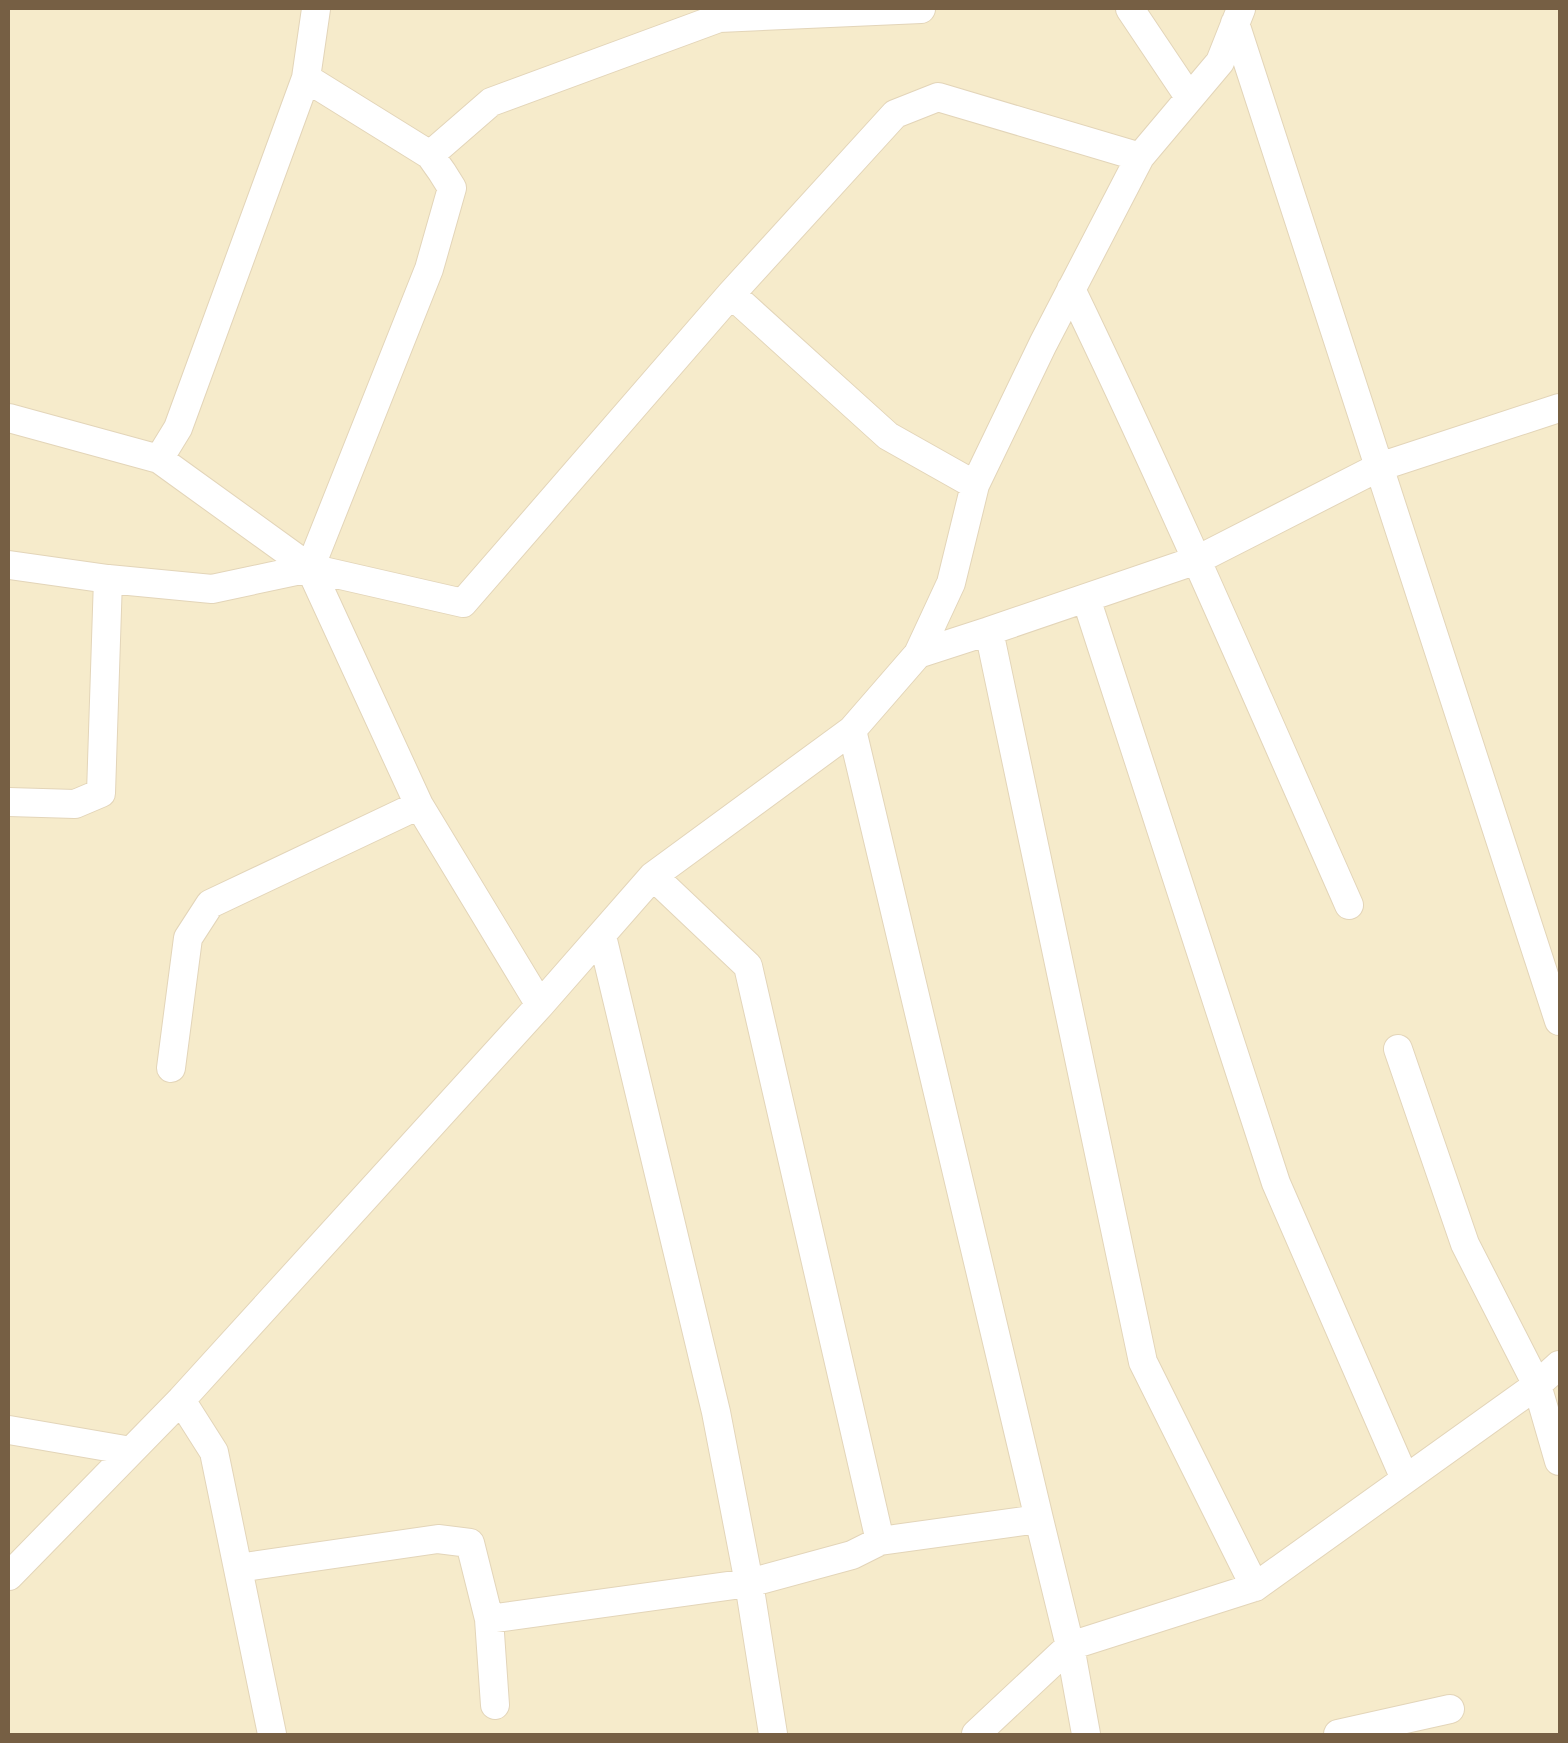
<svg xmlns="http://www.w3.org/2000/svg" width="1568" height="1743" viewBox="0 0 1568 1743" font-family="Poppins,sans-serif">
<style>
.residential{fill:#f6ebcb}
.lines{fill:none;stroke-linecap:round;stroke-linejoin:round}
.street-casing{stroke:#e3d5b9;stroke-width:30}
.street{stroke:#fff;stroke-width:28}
</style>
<rect width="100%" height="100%" fill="#fef8dd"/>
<path class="residential" d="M9,9H1559V1734H9Z"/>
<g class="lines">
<g class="street-casing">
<path id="street" d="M1130,9L1189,97
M1235,23L1559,1021
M306,78L430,155L442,172L452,188L429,269L310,568L419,805L540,1005
M430,155L491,102L719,18L921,9
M1071,289C1169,492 1258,699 1349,905
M731,294L888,436L975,485
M9,418L159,459L310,568L463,603L731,294L895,114L938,97L1140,157
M159,459L178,428L306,78L316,9
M9,565L108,579L212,589L310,568
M1086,598L1276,1183L1405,1479
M918,654L989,631
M852,730L1039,1519L1070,1646L976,1734
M9,802L75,804L101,793L108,579
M653,876L748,966L880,1541
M602,936L716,1412L749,1583L773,1734
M1398,1049L1465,1244L1537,1385L1559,1461
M171,1068L188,938L210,904L419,805
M181,1400L214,1452L272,1734
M9,1430L131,1451
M238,1568L438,1539L470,1543L489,1619L495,1705
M9,1576L181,1400L540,1005L653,876L852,730L918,654L951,583L975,485L1043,344L1140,157L1220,62L1241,9
M1255,1587L1143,1362L989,631L1197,560L1379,467L1559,408
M489,1619L749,1583L852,1555L880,1541L1039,1519
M1086,1734L1070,1646L1255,1587L1537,1385L1559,1365
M1338,1734L1450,1709"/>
</g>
<use href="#street" class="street"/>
</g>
<rect width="1568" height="1743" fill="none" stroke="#765f44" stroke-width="20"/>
</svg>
